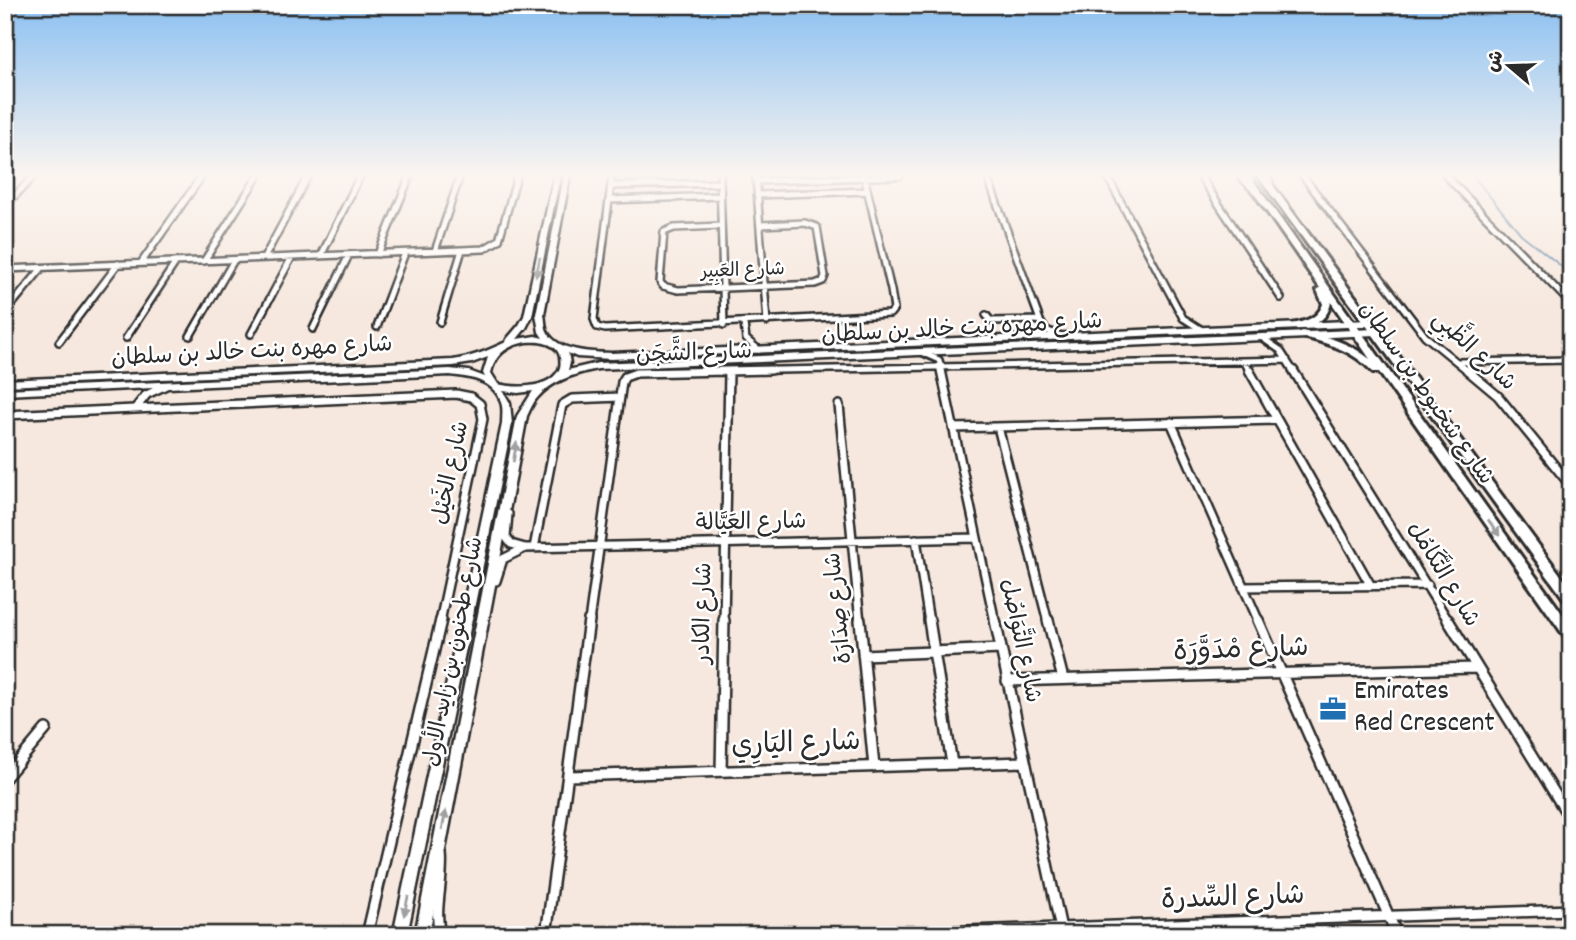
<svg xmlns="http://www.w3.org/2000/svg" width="1576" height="940" viewBox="0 0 1576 940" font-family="Dekko,'Playpen Sans Arabic',sans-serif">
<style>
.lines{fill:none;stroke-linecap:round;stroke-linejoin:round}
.stream{stroke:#7190aa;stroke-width:2}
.street-far2-casing{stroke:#2b2b2b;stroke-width:10}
.street-far1-casing{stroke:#2b2b2b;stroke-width:12}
.street-casing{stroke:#2b2b2b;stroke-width:14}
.secondary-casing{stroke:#2b2b2b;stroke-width:5}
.primary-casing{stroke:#2b2b2b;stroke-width:6}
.street-far2{stroke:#fff;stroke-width:5}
.street-far1{stroke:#fff;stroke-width:7}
.street{stroke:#fff;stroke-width:9}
.secondary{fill:#fff;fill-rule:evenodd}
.primary{fill:#fff;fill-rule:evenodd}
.oneway{fill:#a0a0a0}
.labels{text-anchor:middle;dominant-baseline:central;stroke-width:5;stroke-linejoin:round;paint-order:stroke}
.far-street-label{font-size:19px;fill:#2b2b2b;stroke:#fff}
.street-label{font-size:23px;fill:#2b2b2b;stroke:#fff}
.near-street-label{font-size:28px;fill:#2b2b2b;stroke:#fff}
.near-poi-label{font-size:28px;fill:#2b2b2b;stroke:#fff;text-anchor:start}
</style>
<rect width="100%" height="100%" fill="#f6e8de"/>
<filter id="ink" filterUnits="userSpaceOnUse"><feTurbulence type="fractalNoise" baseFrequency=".0143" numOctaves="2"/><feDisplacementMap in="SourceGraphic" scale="14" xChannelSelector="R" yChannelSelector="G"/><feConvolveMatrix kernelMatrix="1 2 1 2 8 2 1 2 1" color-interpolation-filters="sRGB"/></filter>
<g filter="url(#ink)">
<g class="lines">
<path class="stream" d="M1473,176L1521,234L1571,274"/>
<g class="street-far2-casing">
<path id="street-far2" d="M612,176L594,319L597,327L605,329L890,314L894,309L891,290L864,176
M720,176L724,325
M756,176L767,322
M987,176L1041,323L1046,330L1061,336
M1107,176L1183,318L1202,330
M1200,176L1281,298
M1240,176L1254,190
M1268,176L1271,188
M1303,176L1425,336L1469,372
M1446,176L1571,304
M756,181L900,176
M611,186L720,183
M757,195L867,191
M609,200L720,196
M5,206L34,176
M720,226L674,228L664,232L660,282L663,286L678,290L815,284L823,281L825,276L817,227L805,223L760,225
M435,251L460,176
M378,254L410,176
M321,256L360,176
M264,258L308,176
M204,261L258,176
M141,263L202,176
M5,269L484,249L499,240L517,176
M5,313L42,268
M986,315L991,321L1040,320
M440,322L462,250
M744,324L746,339L759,350
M377,327L405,253
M313,329L349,255
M251,334L292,257
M190,336L234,260
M1261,337L1280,350L1294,372
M126,338L176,262
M59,342L118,264
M921,352L939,360L942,372
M1244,361L1250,372
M1457,362L1571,360
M683,372L1287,360"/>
</g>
<g class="street-far1-casing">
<path id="street-far1" d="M941,370L995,622
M1249,370L1371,586
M1293,370L1449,622
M1467,370L1498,396L1571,486
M839,405L860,622
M5,415L456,394L471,397L480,404L483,419L440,622
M1171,422L1259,622
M998,427L1048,622
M953,428L1277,420
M508,514L506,537L511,544L525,548L977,538
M916,539L929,622
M534,548L562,405L572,399L620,397
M496,581L503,559L525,548
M1243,587L1428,585
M589,622L622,382L625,377L636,373L771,370
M724,622L729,372"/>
</g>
<g class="street-casing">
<path id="street" d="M860,620L874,767
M929,620L952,764
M995,620L1061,929
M1048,620L1063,679
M1258,620L1397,935
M1448,620L1571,820
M863,655L1001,649
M1007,681L1475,668
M721,771L724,620
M568,776L1025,762
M5,778L46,729
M367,935L441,620
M440,935C433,908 444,881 441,853
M546,935L589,620
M854,935L1571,910"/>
</g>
<g class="secondary-casing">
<path id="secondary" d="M554,176H560L532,316L526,328L517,339L535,336L543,338L539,332L536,314L564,176H570L544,314C545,319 545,327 547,331C557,352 592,352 611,353L1369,320L1373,323L1369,326L611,359L577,357L568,353L570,363L568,370L598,363L1375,329L1379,332L1375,335L598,369C577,373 553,380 538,397C533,402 530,410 527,416L429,935H415L517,416L533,391L518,393L503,391L510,403L512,424L407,935H393L502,424C502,418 503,412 502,406C497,381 471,377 450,375L168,388L149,397L138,411L135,412L130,409L132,407L143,393L153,388L5,395V389L450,369L469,371L485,377L483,373L488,357L472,363L453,366L5,386V380L453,360C473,357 489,350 506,342L507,339L519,325L524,316ZM527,342C540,341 557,343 560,357C561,363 561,368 557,373C545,389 515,388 498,384L491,373C495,353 509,345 527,342Z"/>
</g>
<g class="primary-casing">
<path id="primary" d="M1242,176H1250L1571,626V641L1567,640L1379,372H1373C1352,350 1328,343 1299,336L1297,334L1302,331C1327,336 1350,343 1370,359L1331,302C1328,321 1310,329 1293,328L1292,326L1293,324C1306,321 1318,318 1323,304L1317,290L1320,288Z
M1258,176H1266L1571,589V604L1567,603Z"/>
</g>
<use href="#street-far2" class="street-far2"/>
<use href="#street-far1" class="street-far1"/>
<use href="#street" class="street"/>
<use href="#secondary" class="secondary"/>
<use href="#primary" class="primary"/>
</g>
<defs><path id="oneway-solid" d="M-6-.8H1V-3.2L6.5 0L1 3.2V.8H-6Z" transform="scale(1.75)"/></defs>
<g class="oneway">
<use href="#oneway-solid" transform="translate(538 267) rotate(101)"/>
<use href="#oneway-solid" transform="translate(515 452) rotate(-80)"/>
<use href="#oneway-solid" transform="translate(1494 528) rotate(55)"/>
<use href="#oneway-solid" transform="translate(444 820) rotate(-79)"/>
<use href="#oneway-solid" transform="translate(406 906) rotate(102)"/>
</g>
</g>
<linearGradient id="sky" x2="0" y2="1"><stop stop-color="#8bc0f1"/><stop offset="0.57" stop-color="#fbf5f0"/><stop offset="1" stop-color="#fbf5f0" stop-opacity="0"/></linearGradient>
<rect width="1576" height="307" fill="url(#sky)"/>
<defs>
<g id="office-bare" transform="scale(2.1)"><path d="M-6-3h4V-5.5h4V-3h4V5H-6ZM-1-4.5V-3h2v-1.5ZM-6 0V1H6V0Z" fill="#1f6fb2" stroke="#fff" stroke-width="2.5" paint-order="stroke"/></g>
</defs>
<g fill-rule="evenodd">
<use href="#office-bare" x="1333" y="709"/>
</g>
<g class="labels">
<g class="far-street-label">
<text transform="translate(743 272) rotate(-2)">شارع العَبِير</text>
</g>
<g class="street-label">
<text transform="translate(962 330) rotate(-3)">شارع مهره بنت خالد بن سلطان</text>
<text transform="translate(1473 352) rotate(43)">شارع الظَّبِي</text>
<text transform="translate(252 353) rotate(-3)">شارع مهره بنت خالد بن سلطان</text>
<text transform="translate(694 355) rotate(-2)">شارع الشَّجَن</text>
<text transform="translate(1425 394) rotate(55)">شارع شخبوط بن سلطان</text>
<text transform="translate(452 473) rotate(-78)">شارع الخَيْل</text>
<text transform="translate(751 524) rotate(-1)">شارع العَيَّالة</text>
<text transform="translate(1442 575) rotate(59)">شارع التَّكَامُل</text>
<text transform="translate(840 608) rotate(-96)">شارع صِدَارَة</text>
<text transform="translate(705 613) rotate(-89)">شارع الكادر</text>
<text transform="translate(1019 641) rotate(78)">شارع التَّوَاصُل</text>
<text transform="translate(455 652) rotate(-79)">شارع طحنون بن زايد الأول</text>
</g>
<g class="near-street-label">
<text transform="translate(1241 652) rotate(-2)">شارع مْدَوَّرَة</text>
<text transform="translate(796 746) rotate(-2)">شارع اليَارِي</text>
<text transform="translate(1233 900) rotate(-2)">شارع السِّدرة</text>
</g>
<g class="near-poi-label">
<text x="1354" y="693">Emirates<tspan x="1354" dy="32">Red Crescent</tspan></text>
</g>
</g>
<rect width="1576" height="940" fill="none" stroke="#fff" stroke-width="28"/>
<rect x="14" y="14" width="1548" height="912" fill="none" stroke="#2b2b2b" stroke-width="2.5" filter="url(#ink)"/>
<g transform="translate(1509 66) rotate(289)" stroke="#ffffff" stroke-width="5" paint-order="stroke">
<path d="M0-5L12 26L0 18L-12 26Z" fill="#2b2b2b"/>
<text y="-10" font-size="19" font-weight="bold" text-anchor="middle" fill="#2b2b2b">ش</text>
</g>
</svg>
